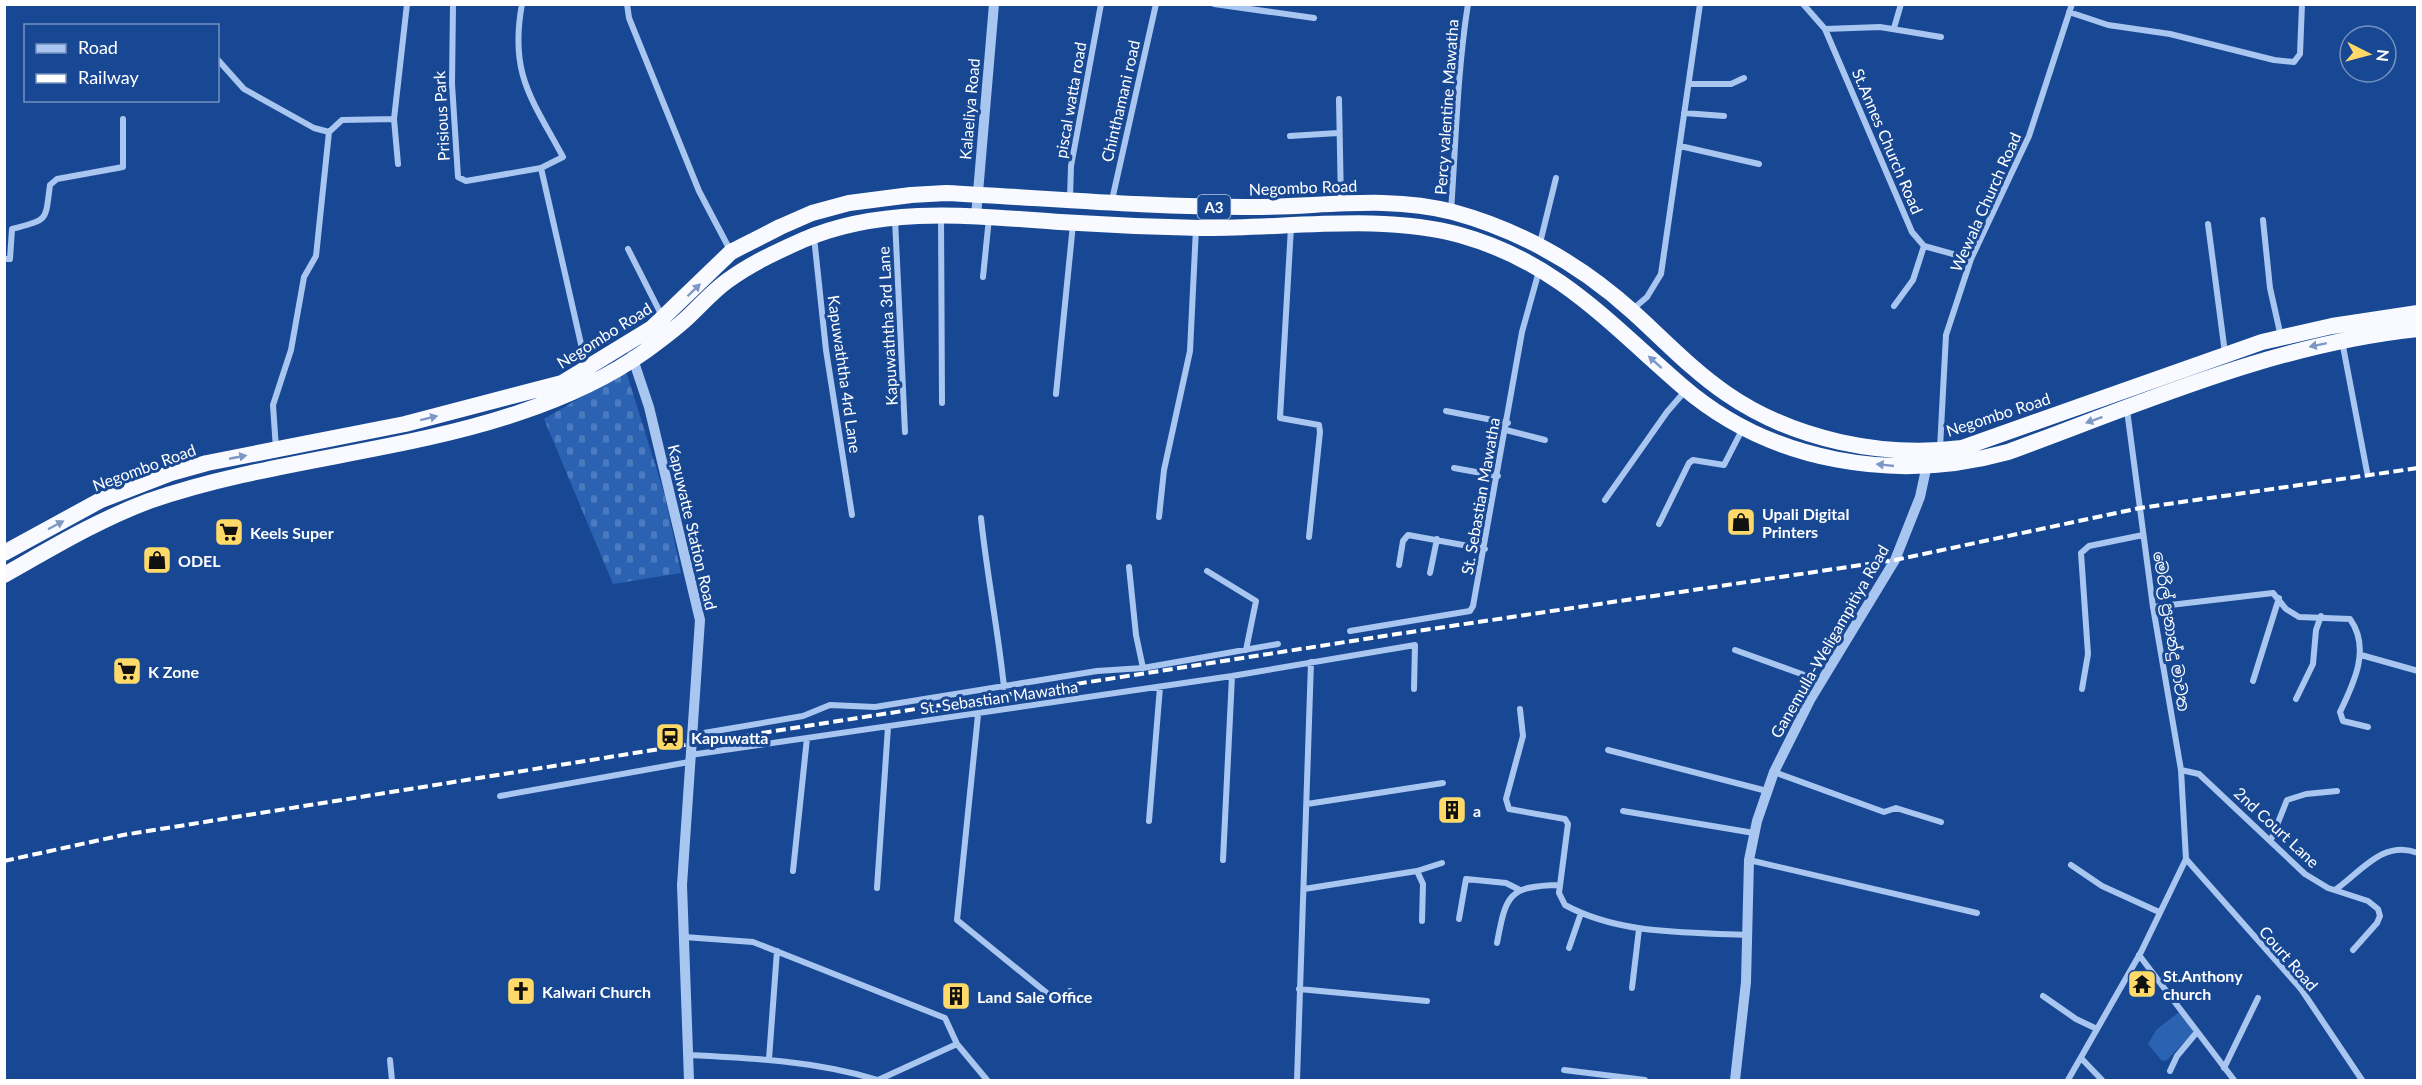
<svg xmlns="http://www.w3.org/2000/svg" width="2422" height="1085" viewBox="0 0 2422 1085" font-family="Lato,'Noto Sans Sinhala',sans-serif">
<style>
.green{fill:#2b62b2}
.cemetery{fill:url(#cemetery-stones)}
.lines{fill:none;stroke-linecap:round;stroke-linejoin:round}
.minor{stroke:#a9c6f0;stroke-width:6}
.tertiary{stroke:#a9c6f0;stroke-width:10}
.trunk{stroke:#f8faff;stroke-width:16}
.rail{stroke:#fff;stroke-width:4;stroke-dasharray:10 4.5;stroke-linecap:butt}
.oneway{fill:#7d98c4}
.labels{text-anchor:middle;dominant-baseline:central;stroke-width:6;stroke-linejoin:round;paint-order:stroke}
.shield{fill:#184893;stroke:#bac8df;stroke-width:1.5}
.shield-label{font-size:15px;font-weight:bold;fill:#fff}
.street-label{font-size:16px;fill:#fff;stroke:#184893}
.poi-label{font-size:16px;font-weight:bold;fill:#fff;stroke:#184893;text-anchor:start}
</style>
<defs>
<pattern id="cemetery-stones" width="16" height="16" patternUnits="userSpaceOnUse" patternTransform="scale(1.5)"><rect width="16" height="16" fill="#2b62b2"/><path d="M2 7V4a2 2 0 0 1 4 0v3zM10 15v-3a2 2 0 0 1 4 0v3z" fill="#4b7abe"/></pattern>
</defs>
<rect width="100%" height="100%" fill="#184893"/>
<path class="green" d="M2179,1012L2194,1032L2167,1060L2162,1061L2148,1044L2156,1030Z"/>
<path class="cemetery" d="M626,371L665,496L681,573L613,584L544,419Z"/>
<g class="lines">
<path class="minor" d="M453,4L452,84L458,177L466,181L541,168L563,157C532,99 509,74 522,4
M627,4L629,18L699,191L730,250
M1214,4L1314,18
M1803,4L1825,29L1912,232L1924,246L1971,259
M2069,12L2108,25L2170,34L2274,60L2294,62L2300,54L2302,4
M1894,28L1901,4
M1825,29L1880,27L1941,37
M218,60L244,89L314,128L329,132
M1689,84H1731L1744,78
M1339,99L1341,203
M1684,113L1724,116
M394,119L398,164
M1290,136L1338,133
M1680,146L1759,164
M541,168L586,366
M1070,198L1071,166L1101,4
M1112,200L1156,4
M1451,211C1456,142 1457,73 1468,4
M941,216L942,403
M895,219L905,432
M2263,220L2270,288L2281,337
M2208,224L2225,353
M1291,227L1280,418L1319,425L1320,432L1309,537
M814,237L826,350L852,515
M1540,243L1556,178
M628,249L662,316
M4,259H10L12,229C49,219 45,222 50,185L57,179L123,167V119
M983,277L989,218
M1894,306L1913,280L1924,246
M1633,309L1647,297L1661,274L1700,4
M2342,341L2367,472
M1056,394L1073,224
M1446,411L1508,423
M1506,430L1545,440
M1940,448L1946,335L1971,259L2029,136L2072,4
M276,449L273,405L291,350L304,277L316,256L329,132L342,120L394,119L407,4
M1454,468L1498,476
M1605,500L1667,412L1686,390
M1159,517L1164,470L1190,351L1196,228
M981,518C987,575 998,630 1004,687
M1659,524L1689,463L1693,460L1724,465L1743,428
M1399,565L1403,541L1408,535L1485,549
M1129,567L1136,635L1143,668
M1207,571L1256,601L1246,650
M1430,573L1437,539
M2153,607L2273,593L2286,609L2299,617L2350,619C2371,648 2354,683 2340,712L2343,721L2368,727
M1350,631L1470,611L1473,606L1522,332L1539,271
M1735,650L1821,681
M2361,655L2418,671
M2253,681L2279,598
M2082,689L2088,654L2081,553L2089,546L2143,535
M2296,699L2313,664L2316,630L2321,616
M1520,709L1523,736L1506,799L1509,809L1565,819L1568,824L1559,893L1565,905C1620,935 1687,932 1748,935
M978,715L957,920L1053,998L1064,1002L1070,991
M692,735L803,716L830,705L875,707L1097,671L1143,668L1278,644
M1608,750L1767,791
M690,755L1232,676L1415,645L1414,689
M2181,770L2199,774L2305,874L2328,888L2368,901L2378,909L2380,916L2377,923L2353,950
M1774,772L1884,812L1896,808L1941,822
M500,796L689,762
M1307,804L1443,783
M1623,811L1754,833
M1149,821L1160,687
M2271,840L2287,800L2306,794L2337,791
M2186,859L2301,989L2362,1080
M1223,860L1232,676
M1749,860L1977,913
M2071,865L2102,886L2159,912
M793,871L807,738
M1417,871L1423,884L1422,921
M877,888L888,727
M1304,889L1417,871L1442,863
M2335,890C2361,872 2383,839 2418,853
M1459,919L1466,879L1506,883L1518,889
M684,937L753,942L945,1018L957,1044L987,1080
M1497,943C1506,895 1508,886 1560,885
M1569,948L1581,913
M2139,955L2234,1080
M1632,988L1639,929
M1299,989L1427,1001
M2043,996L2076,1019L2097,1029
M688,1055C752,1058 816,1061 878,1080L957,1044
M2081,1058L2102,1080
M769,1059L777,951
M390,1060L392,1080
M2224,1068L2258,998
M1564,1070L1645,1080
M2170,1071L2177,1056L2197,1032
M1297,1080L1311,662
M2068,1080L2141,952L2186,859L2181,770L2153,607L2127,410"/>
<path class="tertiary" d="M976,216L994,4
M632,356L649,407L700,620L682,885L689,1080
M1735,1080L1746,982L1749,860L1757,821L1774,772L1810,700L1895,560L1920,497L1928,460"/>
<path class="trunk" d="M4,553L101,500L171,473L207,463L405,424L562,383L652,328L731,252L780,227L812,213L849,203L911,195L946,193C1046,198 1146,207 1246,207C1315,208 1385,194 1453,212C1522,231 1580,264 1633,312C1664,340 1692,370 1727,394C1794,440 1883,458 1962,448L2262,342L2332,326L2418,313
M4,575C52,548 98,520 149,501C267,460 399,453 518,413C563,398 606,379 644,352C659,341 674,330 687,318C700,306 712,292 727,281C750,264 776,252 803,240C884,205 975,216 1060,222C1107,225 1154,227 1201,228C1284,229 1379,213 1460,235C1557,262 1609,323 1682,386C1771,463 1896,483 2008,452C2142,403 2274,344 2418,329"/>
<path class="rail" d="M4,861L123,835L691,744L1384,636L1895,560L2140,508L2418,468"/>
</g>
<defs><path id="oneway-solid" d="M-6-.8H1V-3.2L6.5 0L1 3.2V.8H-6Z" transform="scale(1.5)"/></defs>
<g class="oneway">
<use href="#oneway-solid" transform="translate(694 290) rotate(-44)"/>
<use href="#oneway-solid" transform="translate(2318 345) rotate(168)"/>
<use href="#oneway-solid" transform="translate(1655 362) rotate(-138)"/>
<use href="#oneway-solid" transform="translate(429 418) rotate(-14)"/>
<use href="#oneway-solid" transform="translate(2094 420) rotate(160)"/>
<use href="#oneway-solid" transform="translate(238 457) rotate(-11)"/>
<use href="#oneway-solid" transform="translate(1885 465) rotate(-174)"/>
<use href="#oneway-solid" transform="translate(56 525) rotate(-28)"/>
</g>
<defs>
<g id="shop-square" transform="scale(1.5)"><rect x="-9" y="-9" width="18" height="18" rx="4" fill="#ffda68" stroke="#184893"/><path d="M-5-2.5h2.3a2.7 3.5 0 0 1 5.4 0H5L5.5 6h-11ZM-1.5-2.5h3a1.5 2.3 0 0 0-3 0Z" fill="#111"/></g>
<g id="supermarket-square" transform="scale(1.5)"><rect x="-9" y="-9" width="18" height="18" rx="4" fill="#ffda68" stroke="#184893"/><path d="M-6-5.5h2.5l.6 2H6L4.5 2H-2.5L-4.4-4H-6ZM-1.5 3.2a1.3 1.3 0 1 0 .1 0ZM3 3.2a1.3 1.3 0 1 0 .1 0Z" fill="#111"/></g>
<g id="station-square" transform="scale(1.5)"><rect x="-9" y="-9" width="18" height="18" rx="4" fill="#ffda68" stroke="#184893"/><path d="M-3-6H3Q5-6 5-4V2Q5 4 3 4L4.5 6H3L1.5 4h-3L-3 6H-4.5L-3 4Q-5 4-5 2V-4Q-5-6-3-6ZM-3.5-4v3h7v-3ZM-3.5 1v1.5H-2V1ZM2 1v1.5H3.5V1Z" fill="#111"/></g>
<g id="building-square" transform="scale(1.5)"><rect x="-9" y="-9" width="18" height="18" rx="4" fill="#ffda68" stroke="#184893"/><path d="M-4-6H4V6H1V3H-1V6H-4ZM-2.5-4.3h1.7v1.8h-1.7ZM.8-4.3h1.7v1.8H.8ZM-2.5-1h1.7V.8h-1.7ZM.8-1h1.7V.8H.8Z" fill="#111"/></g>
<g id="temple-square" transform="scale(1.5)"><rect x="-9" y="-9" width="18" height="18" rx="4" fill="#ffda68" stroke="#184893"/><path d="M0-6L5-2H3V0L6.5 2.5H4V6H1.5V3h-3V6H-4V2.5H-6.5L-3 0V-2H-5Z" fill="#111"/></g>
<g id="church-square" transform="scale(1.5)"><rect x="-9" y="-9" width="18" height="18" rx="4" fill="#ffda68" stroke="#184893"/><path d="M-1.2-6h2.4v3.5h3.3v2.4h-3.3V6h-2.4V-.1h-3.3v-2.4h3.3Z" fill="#111"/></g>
</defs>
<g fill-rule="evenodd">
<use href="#shop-square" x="1741" y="522"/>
<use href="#supermarket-square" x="229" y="532"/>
<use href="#shop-square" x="157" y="560"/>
<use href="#supermarket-square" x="127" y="671"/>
<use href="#station-square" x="670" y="737"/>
<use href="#building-square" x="1452" y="810"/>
<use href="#temple-square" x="2142" y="984"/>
<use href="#church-square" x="521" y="991"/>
<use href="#building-square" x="956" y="996"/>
</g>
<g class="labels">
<rect class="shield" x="1197.5" y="195" width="33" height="24" rx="4.5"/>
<g class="shield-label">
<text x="1214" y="207">A3</text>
</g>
<g class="street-label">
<text transform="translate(1070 100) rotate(-80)">piscal watta road</text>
<text transform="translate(1120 101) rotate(-77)">Chinthamani road</text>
<text transform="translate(1446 107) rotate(-86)">Percy valentine Mawatha</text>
<text transform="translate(969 109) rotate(-85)">Kalaeliya Road</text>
<text transform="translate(441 116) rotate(-93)">Prisious Park</text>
<text transform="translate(1888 141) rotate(67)">St.Annes Church Road</text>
<text transform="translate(1303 187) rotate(-2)">Negombo Road</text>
<text transform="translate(1985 202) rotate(-66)">Wewala Church Road</text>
<text transform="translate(887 326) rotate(-93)">Kapuwaththa 3rd Lane</text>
<text transform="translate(604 335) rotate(-32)">Negombo Road</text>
<text transform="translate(845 374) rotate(82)">Kapuwaththa 4rd Lane</text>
<text transform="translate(1998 414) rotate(-18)">Negombo Road</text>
<text transform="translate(144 467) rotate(-20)">Negombo Road</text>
<text transform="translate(1480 496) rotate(-80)">St. Sebastian Mawatha</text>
<text transform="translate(693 527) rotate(77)">Kapuwatte Station Road</text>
<text transform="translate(2172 631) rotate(81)">මෙරිල් ප්‍රනාන්දු මාවත</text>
<text transform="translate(1829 641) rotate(-60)">Ganemulla-Weligampitiya Road</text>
<text transform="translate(999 697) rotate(-8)">St. Sebastian Mawatha</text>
<text transform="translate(2277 827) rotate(43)">2nd Court Lane</text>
<text transform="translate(2289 958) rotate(49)">Court Road</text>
</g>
<g class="poi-label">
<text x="1762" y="513">Upali Digital<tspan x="1762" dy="18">Printers</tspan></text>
<text x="250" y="532">Keels Super</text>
<text x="178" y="560">ODEL</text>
<text x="148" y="671">K Zone</text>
<text x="691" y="737">Kapuwatta</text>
<text x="1473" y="810">a</text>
<text x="2163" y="975">St.Anthony<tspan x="2163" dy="18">church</tspan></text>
<text x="542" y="991">Kalwari Church</text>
<text x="977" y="996">Land Sale Office</text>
</g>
</g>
<rect width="2422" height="1085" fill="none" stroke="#ffffff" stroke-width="12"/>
<rect x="24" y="24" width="195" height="78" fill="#184893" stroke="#7491be" stroke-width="1.5"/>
<rect x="36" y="44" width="30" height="9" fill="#a9c6f0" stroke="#7491be" stroke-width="1.5"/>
<text x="78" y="54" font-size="18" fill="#ffffff">Road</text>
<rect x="36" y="74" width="30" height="9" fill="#ffffff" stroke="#7491be" stroke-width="1.5"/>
<text x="78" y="84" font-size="18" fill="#ffffff">Railway</text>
<g transform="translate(2368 54) rotate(96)"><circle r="28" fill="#184893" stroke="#7491be" stroke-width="1.5"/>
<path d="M0-4.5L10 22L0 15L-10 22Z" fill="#ffda68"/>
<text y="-9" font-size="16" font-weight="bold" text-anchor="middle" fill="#ffffff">N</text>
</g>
</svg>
